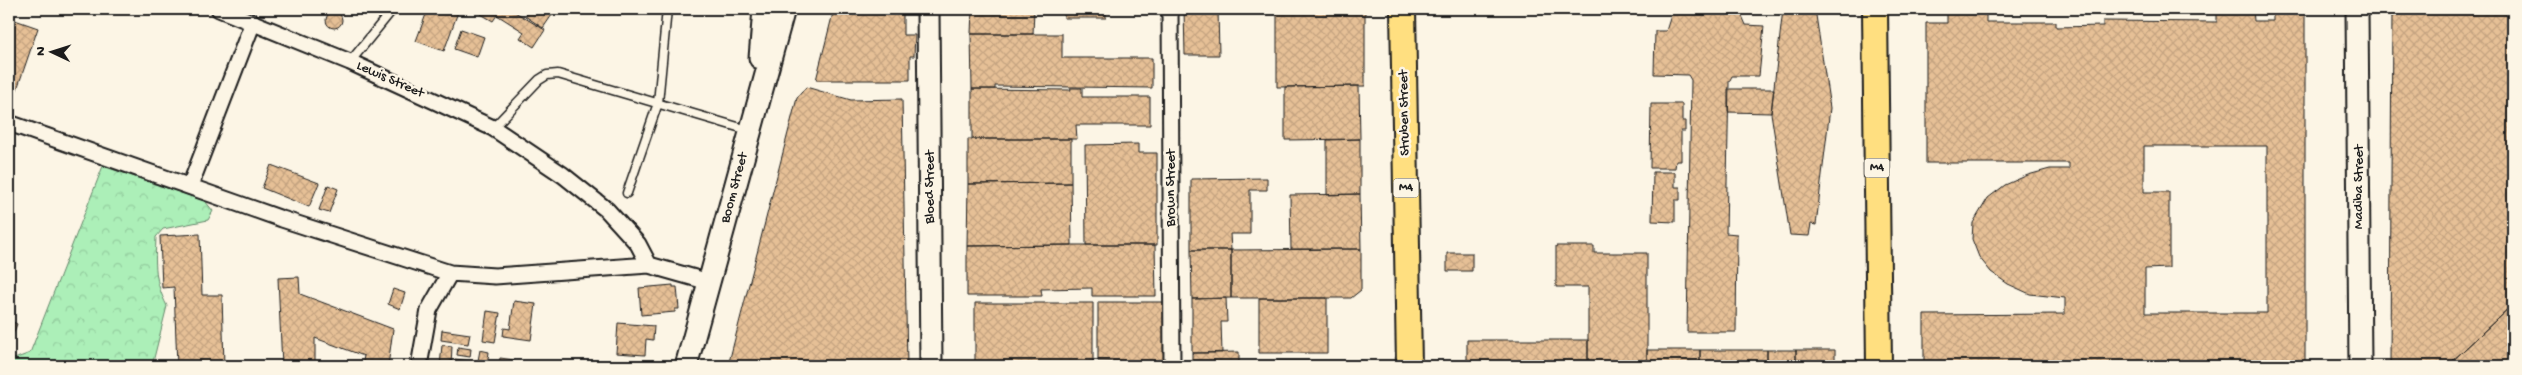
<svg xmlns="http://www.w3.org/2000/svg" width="2522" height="375" viewBox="0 0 2522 375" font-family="'Gochi Hand',sans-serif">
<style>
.forest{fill:url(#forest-crowns);stroke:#64866a}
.building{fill:url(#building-cross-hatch);stroke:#1c1c1c;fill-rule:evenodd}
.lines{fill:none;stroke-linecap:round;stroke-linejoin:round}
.lane-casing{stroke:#1c1c1c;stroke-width:11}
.street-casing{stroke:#1c1c1c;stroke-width:19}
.secondary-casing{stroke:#1c1c1c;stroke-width:25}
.primary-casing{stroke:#1c1c1c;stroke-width:28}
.lane{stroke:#fcf5e5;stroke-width:8}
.street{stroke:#fcf5e5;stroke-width:15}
.secondary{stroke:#fcf5e5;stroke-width:21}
.primary{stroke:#ffdf80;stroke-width:24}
.labels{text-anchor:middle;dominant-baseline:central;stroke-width:5;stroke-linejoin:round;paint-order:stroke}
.shield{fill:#fcf5e5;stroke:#5f5d58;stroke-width:1}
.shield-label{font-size:12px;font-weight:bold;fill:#1c1c1c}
.street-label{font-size:14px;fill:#1c1c1c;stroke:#fcf5e5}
</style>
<defs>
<pattern id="forest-crowns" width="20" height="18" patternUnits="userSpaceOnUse" patternTransform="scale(1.25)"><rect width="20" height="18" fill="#acefb8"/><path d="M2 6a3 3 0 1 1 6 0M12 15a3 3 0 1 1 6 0" fill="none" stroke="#93cc9e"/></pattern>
<pattern id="building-cross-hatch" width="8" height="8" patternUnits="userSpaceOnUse" patternTransform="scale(1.25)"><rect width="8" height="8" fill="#e6c096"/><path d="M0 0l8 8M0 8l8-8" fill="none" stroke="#c5a481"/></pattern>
</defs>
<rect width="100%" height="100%" fill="#fcf5e5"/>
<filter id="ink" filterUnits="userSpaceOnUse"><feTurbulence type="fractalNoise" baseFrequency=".02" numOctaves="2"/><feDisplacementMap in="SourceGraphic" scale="10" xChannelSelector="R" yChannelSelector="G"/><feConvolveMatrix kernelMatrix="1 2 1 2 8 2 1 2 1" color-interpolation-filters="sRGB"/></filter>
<g filter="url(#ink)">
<path class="forest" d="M103,166L205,201L213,211L208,220L163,229L156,237C155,264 154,281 167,306L152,366H9V361L30,353Z"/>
<path class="building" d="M428,9H450L458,12L444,51L416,41Z
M472,9H510L545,30L534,47L520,38L524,32L497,15L493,21Z
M530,9H556L543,28L525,16Z
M834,9H903V35H915L914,56H910V80H816Z
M972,9H1034L1033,34H971Z
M1064,9H1106V18H1064Z
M1184,9H1218L1219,55H1185Z
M1277,9H1365V86L1277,87Z
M1673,9H1739L1746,25L1764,26L1759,76H1732L1729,82L1726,233L1737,234L1736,332H1687L1691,80L1688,75L1654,74L1655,31H1666Z
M1783,9H1815L1830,108L1816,225L1811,224L1809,236L1790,235L1771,113Z
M1947,9H1986V22H2056V27L2103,26V21L2217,22V9H2253L2254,21H2273V9H2305V366H1924V315L2065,314V298L2030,294L2008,284L1991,272L1979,257L1972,239L1973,223L1988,198L2005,185L2028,175L2050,169H2069V163H1926V23H1947ZM2144,146H2267V313H2145V269L2169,268V192H2144Z
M2392,9H2513V304L2447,366H2390Z
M326 20a8 8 0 1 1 16 0a8 8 0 1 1-16 0Z
M12,19L38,28L14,98L9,96V28Z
M461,29L484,37L477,57L454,49Z
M971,34H1062V58H1152V88L995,86V89H972Z
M1359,86L1360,139L1285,140V87Z
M806,87L851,100L902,99L907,366H728L797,98Z
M1070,88H1082V97H1150V125H1076L1077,139H972V89L1071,90Z
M1728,89H1774L1771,113L1728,112Z
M1651,104H1682V121H1685V131H1681V161H1676L1675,168H1650Z
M968,139H1071V183L968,184Z
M1360,139V194L1327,195V140Z
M1138,144V153H1157V245H1086L1085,145Z
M271,165L319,183L309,207L262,188Z
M1653,172H1675V187H1680V200H1675V222L1652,221Z
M1267,178V190H1250V234H1230L1231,250H1191V179Z
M1071,183L1072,245L967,246L968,184Z
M328,185L338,189L329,213L319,210Z
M1360,194L1361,249H1291L1290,195Z
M200,234L202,295H222L224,366H177L174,287L162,288L160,236Z
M1072,245H1155L1156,296H1092V288L1041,289L1042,296H967V246Z
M1556,246H1594V253H1647V366H1588V287H1556Z
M1361,249V290L1351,298H1231V250Z
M1191,250H1231V298L1192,299Z
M1447,253H1472V271H1447Z
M299,277L300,294L393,329L388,366H362L364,356L315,338V366H282L278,278Z
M673,285V287H677L679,309H675V312L641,315L639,288Z
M393,289L405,293L400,309L388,304Z
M1226,298L1227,322H1221L1222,353H1192V299Z
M1259,298H1327V353H1259Z
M514,301L536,304L531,340L503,336L504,328L510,329Z
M1098,302H1164V362L1098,361Z
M975,303H1093V363H975Z
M2513,304V366H2447Z
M487,311L500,313L495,342L483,340Z
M9,320L17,324L9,345Z
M618,323L654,326L653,340L646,339L645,355L616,353Z
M442,330L470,334L468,344L441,340Z
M1467,340H1588V366H1467Z
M442,345L452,346L451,366H440Z
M458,347L471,349L470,357L457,355Z
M480,350L489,352L487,366H477Z
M1647,350H1700V366H1647Z
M1700,350H1767V366H1700Z
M1767,350H1796V366H1767Z
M1796,350H1835V366H1796Z
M1239,352V366H1192V353Z
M500,358L514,360L513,366H499Z
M455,359L471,361V366H454Z
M1277,361H1364L1365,366H1277Z
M965,363L1015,364V366H961V364Z"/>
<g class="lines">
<g class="lane-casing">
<path id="lane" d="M350,62L393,9
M493,128L539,80L547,75L558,74L748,130
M627,193L658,103L667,9"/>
</g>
<g class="street-casing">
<path id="street" d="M219,9L350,62L493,128L563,175L607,210L638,244L649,265
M1170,9L1172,366
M9,123L282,219L450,273L495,276L649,265L709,282
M190,186L253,22
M419,366L429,310L450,273"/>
</g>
<g class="secondary-casing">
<path id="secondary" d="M928,9L931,366
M2357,9L2360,366
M760,58L764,9
M686,366L784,9"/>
</g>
<g class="primary-casing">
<path id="primary" d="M1403,9L1409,366
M1875,9L1879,366"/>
</g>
<use href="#lane" class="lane"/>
<use href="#street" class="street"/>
<use href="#secondary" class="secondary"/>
<use href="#primary" class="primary"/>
</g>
</g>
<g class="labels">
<g class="shield">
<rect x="1864.5" y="158.5" width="25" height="19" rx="4"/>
<rect x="1393.5" y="178.5" width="25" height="19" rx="4"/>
</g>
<g class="shield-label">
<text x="1877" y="168">M4</text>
<text x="1406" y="188">M4</text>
</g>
<g class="street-label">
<text transform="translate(390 80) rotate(24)">Lewis Street</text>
<text transform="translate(1405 113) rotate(-91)">Struben Street</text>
<text transform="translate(930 187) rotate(-90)">Bloed Street</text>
<text transform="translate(2359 187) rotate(-90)">Madiba Street</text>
<text transform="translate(735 188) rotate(-75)">Boom Street</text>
<text transform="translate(1171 188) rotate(-90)">Brown Street</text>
</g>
</g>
<rect width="2522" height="375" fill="none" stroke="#fcf5e5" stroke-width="30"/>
<rect x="15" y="15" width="2492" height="345" fill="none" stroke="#1c1c1c" stroke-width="2" filter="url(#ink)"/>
<g transform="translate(52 52) rotate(274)" stroke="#fcf5e5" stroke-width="4" paint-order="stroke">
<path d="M0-4L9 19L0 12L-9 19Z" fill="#1c1c1c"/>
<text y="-8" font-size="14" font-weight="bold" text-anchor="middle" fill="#1c1c1c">N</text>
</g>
</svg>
